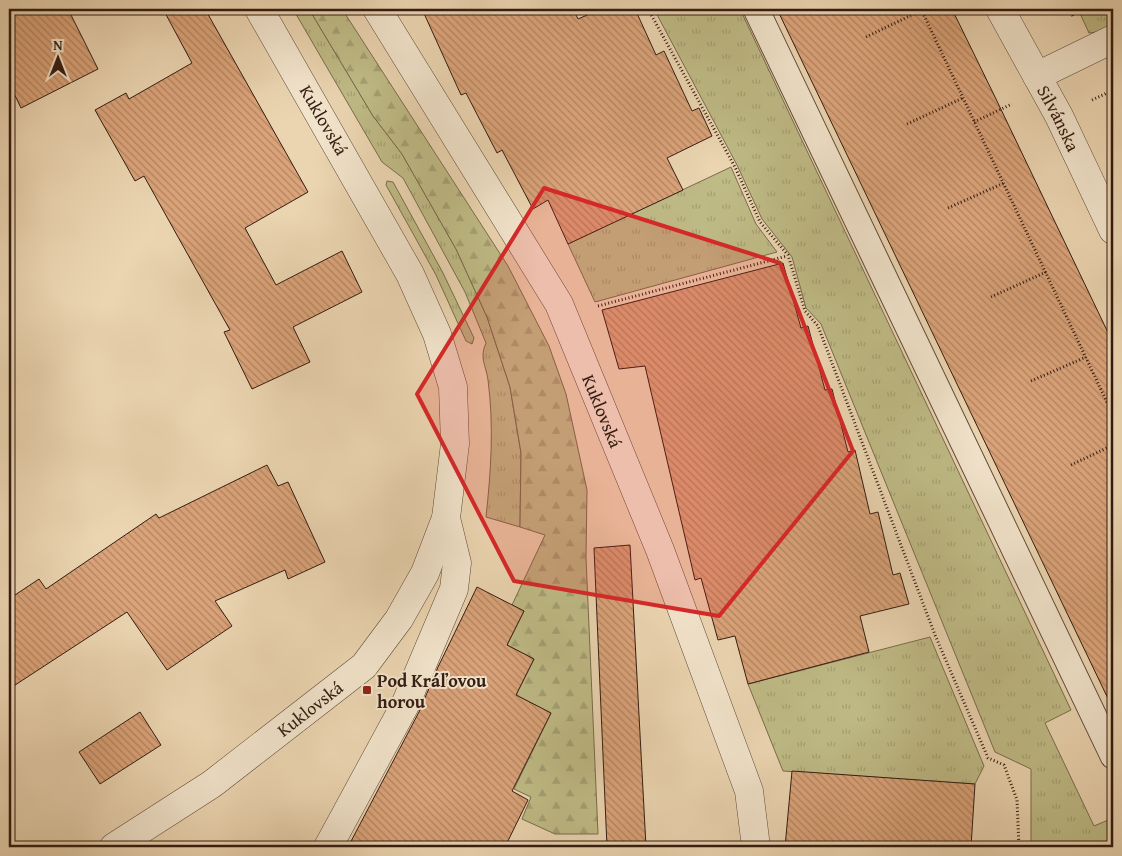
<svg xmlns="http://www.w3.org/2000/svg" width="1122" height="856" viewBox="0 0 1122 856" font-family="'Gentium Book Plus',serif">
<style>
.grass{fill:url(#grass-tufts);stroke:#796c4c}
.forest{fill:url(#forest-firs);stroke:#796c4c}
.building{fill:url(#building-back-hatch);stroke:#331c12}
.lines{fill:none;stroke-linecap:round;stroke-linejoin:round}
.service-casing{stroke:#614a3a;stroke-width:27}
.minor-casing{stroke:#614a3a;stroke-width:29}
.path{stroke:#331c12;stroke-width:3;stroke-dasharray:1 2.5;stroke-linecap:butt}
.service{stroke:#f2e4cc;stroke-width:25}
.minor{stroke:#f2e4cc;stroke-width:28}
.marked{fill:#d62828;fill-opacity:0.2;stroke:#d62828;stroke-width:4;stroke-linejoin:round}
.poi-dot{fill:#8f2418;stroke:#f2e4cc;stroke-width:2}
.labels{text-anchor:middle;dominant-baseline:central;stroke-width:4;stroke-linejoin:round;paint-order:stroke}
.street-label{font-size:18px;fill:#331c12;stroke:#f2e4cc}
.poi-label{font-size:18px;font-weight:bold;fill:#331c12;stroke:#f2e4cc;text-anchor:start}
</style>
<defs>
<pattern id="grass-tufts" width="24" height="20" patternUnits="userSpaceOnUse" patternTransform="scale(1.25)"><rect width="24" height="20" fill="#bfbb86"/><path d="M3 7l-1-3M5 7V3M7 7l1-3M15 17l-1-3M17 17v-4M19 17l1-3" fill="none" stroke="#a5a073"/></pattern>
<pattern id="forest-firs" width="22" height="20" patternUnits="userSpaceOnUse" patternTransform="scale(1.25)"><rect width="22" height="20" fill="#bfbb86"/><path d="M5 1l3.5 6h-7zM16 11l3.5 6h-7z" fill="#a5a073"/></pattern>
<pattern id="building-back-hatch" width="6" height="6" patternUnits="userSpaceOnUse" patternTransform="scale(1.25)"><rect width="6" height="6" fill="#dba379"/><path d="M-1 5l2 2M0 0l6 6M5-1l2 2" fill="none" stroke="#b28462"/></pattern>
</defs>
<rect width="100%" height="100%" fill="#ebd5b1"/>
<filter id="stains"><feTurbulence type="fractalNoise" baseFrequency=".004" numOctaves="4"/><feColorMatrix values="0 0 0 0 .2 0 0 0 0 .09 0 0 0 0 .02 0 0 0 .5 -.17"/></filter>
<radialGradient id="worn" r=".72"><stop offset=".6" stop-color="#630" stop-opacity="0"/><stop offset="1" stop-color="#630" stop-opacity=".3"/></radialGradient>
<path class="grass" d="M293,9H309L373,116L402,154L456,249L487,317L510,387L521,453L520,527L486,517C491,471 494,426 488,380C486,365 479,358 486,343L465,292L403,178L382,162Z
M654,9H740L1071,710L1045,723L1094,826L1113,818V847H1031V769L995,752L821,324L806,308L792,257L762,219L737,165Z
M1078,9H1113V25L1097,32L1089,33Z
M731,167L756,224L777,252L595,302L568,244Z
M387,181L393,182L443,273L474,338L472,344L466,341L436,275L386,185Z
M930,637L984,766L975,784L783,771L748,684Z"/>
<path class="forest" d="M309,9H342L508,266L549,346L566,394L587,490L586,558L598,834H555L522,819L531,797L514,789L551,713L516,695L534,659L507,645L524,611L512,605L545,535L520,527L521,453L510,387L487,317L456,249L402,154L373,116Z"/>
<path class="building" d="M25,9H68L98,69L21,108L9,83V17Z
M163,9H205L308,192L245,228L276,285L342,251L362,292L293,327L310,362L252,389L224,332L230,330L144,176L135,181L95,110L126,93L129,99L192,63Z
M422,9H573L578,19L601,9H635L656,55L664,51L692,111L699,108L712,136L667,158L683,190L568,244L548,200L533,209L502,150L497,153L466,93L461,95Z
M777,9H952L996,99L1113,343V709Z
M783,263L801,328L808,326L825,390L832,389L848,452L855,450L870,514L878,512L893,575L900,573L909,604L860,616L869,652L748,684L735,636L718,640L701,578L695,580L645,366L619,369L602,310Z
M267,465L278,486L288,482L325,562L288,579L285,570L215,601L232,626L167,670L127,612L9,689V599L39,579L46,589L156,514L159,518Z
M630,545L646,847H607L594,548Z
M477,587L524,611L507,645L534,659L516,695L551,713L512,791L528,800L505,847H348L419,712L438,667Z
M140,712L161,745L100,784L79,752Z
M792,771L975,784L971,847H785Z"/>
<g class="lines">
<g class="service-casing">
<path id="service" d="M756,9L1113,756"/>
</g>
<g class="minor-casing">
<g id="minor">
<path id="s1" d="M377,9L559,304L660,550L749,791L756,847"/>
<path id="s2" d="M1000,9L1059,116L1113,230"/>
<path d="M1037,76L1113,39"/>
<path id="s3" d="M114,847L212,784L364,666L399,619L425,573L446,518L455,444L453,387L437,334L410,274L259,9"/>
<path d="M328,847L405,705L454,589L457,563L446,518"/>
</g>
</g>
<path class="path" d="M648,9L735,167L760,222L788,255L805,311L818,326L935,635L988,758L1004,765L1017,800L1019,847
M921,9L1113,415
M1069,9L1074,18
M866,37L922,10
M1092,100L1109,92
M974,122L1012,104
M907,124L963,98
M948,208L1004,183
M991,297L1046,272
M598,306L787,256
M1031,381L1086,357
M1071,465L1113,445"/>
<use href="#service" class="service"/>
<use href="#minor" class="minor"/>
</g>
<path class="marked" d="M544,188L780,263L853,451L719,616L514,581L417,394Z"/>
<rect class="poi-dot" x="362" y="685" width="10" height="10" rx="2.5"/>
<g class="labels">
<g class="street-label">
<text stroke="none"><textPath href="#s2" startOffset="124">Silvánska</textPath></text>
<text transform="translate(324 120) rotate(60)">Kuklovská</text>
<text stroke="none"><textPath href="#s1" startOffset="462">Kuklovská</textPath></text>
<text stroke="none"><textPath href="#s3" startOffset="240">Kuklovská</textPath></text>
</g>
<g class="poi-label">
<text x="377" y="680">Pod Kráľovou<tspan x="377" dy="21">horou</tspan></text>
</g>
</g>
<rect width="1122" height="856" fill="none" stroke="#ebd5b1" stroke-width="30"/>
<rect x="10" y="10" width="1102" height="836" fill="none" stroke="#331c12" stroke-width="2.5"/>
<rect x="15" y="15" width="1092" height="826" fill="none" stroke="#331c12"/>
<g transform="translate(58 58)" stroke="#f2e4cc" stroke-width="4" paint-order="stroke">
<path d="M0-4L9 19L0 12L-9 19Z" fill="#331c12"/>
<text y="-8" font-size="14" font-weight="bold" text-anchor="middle" fill="#331c12">N</text>
</g>
<rect width="100%" height="100%" filter="url(#stains)"/>
<rect width="100%" height="100%" fill="url(#worn)"/>
</svg>
